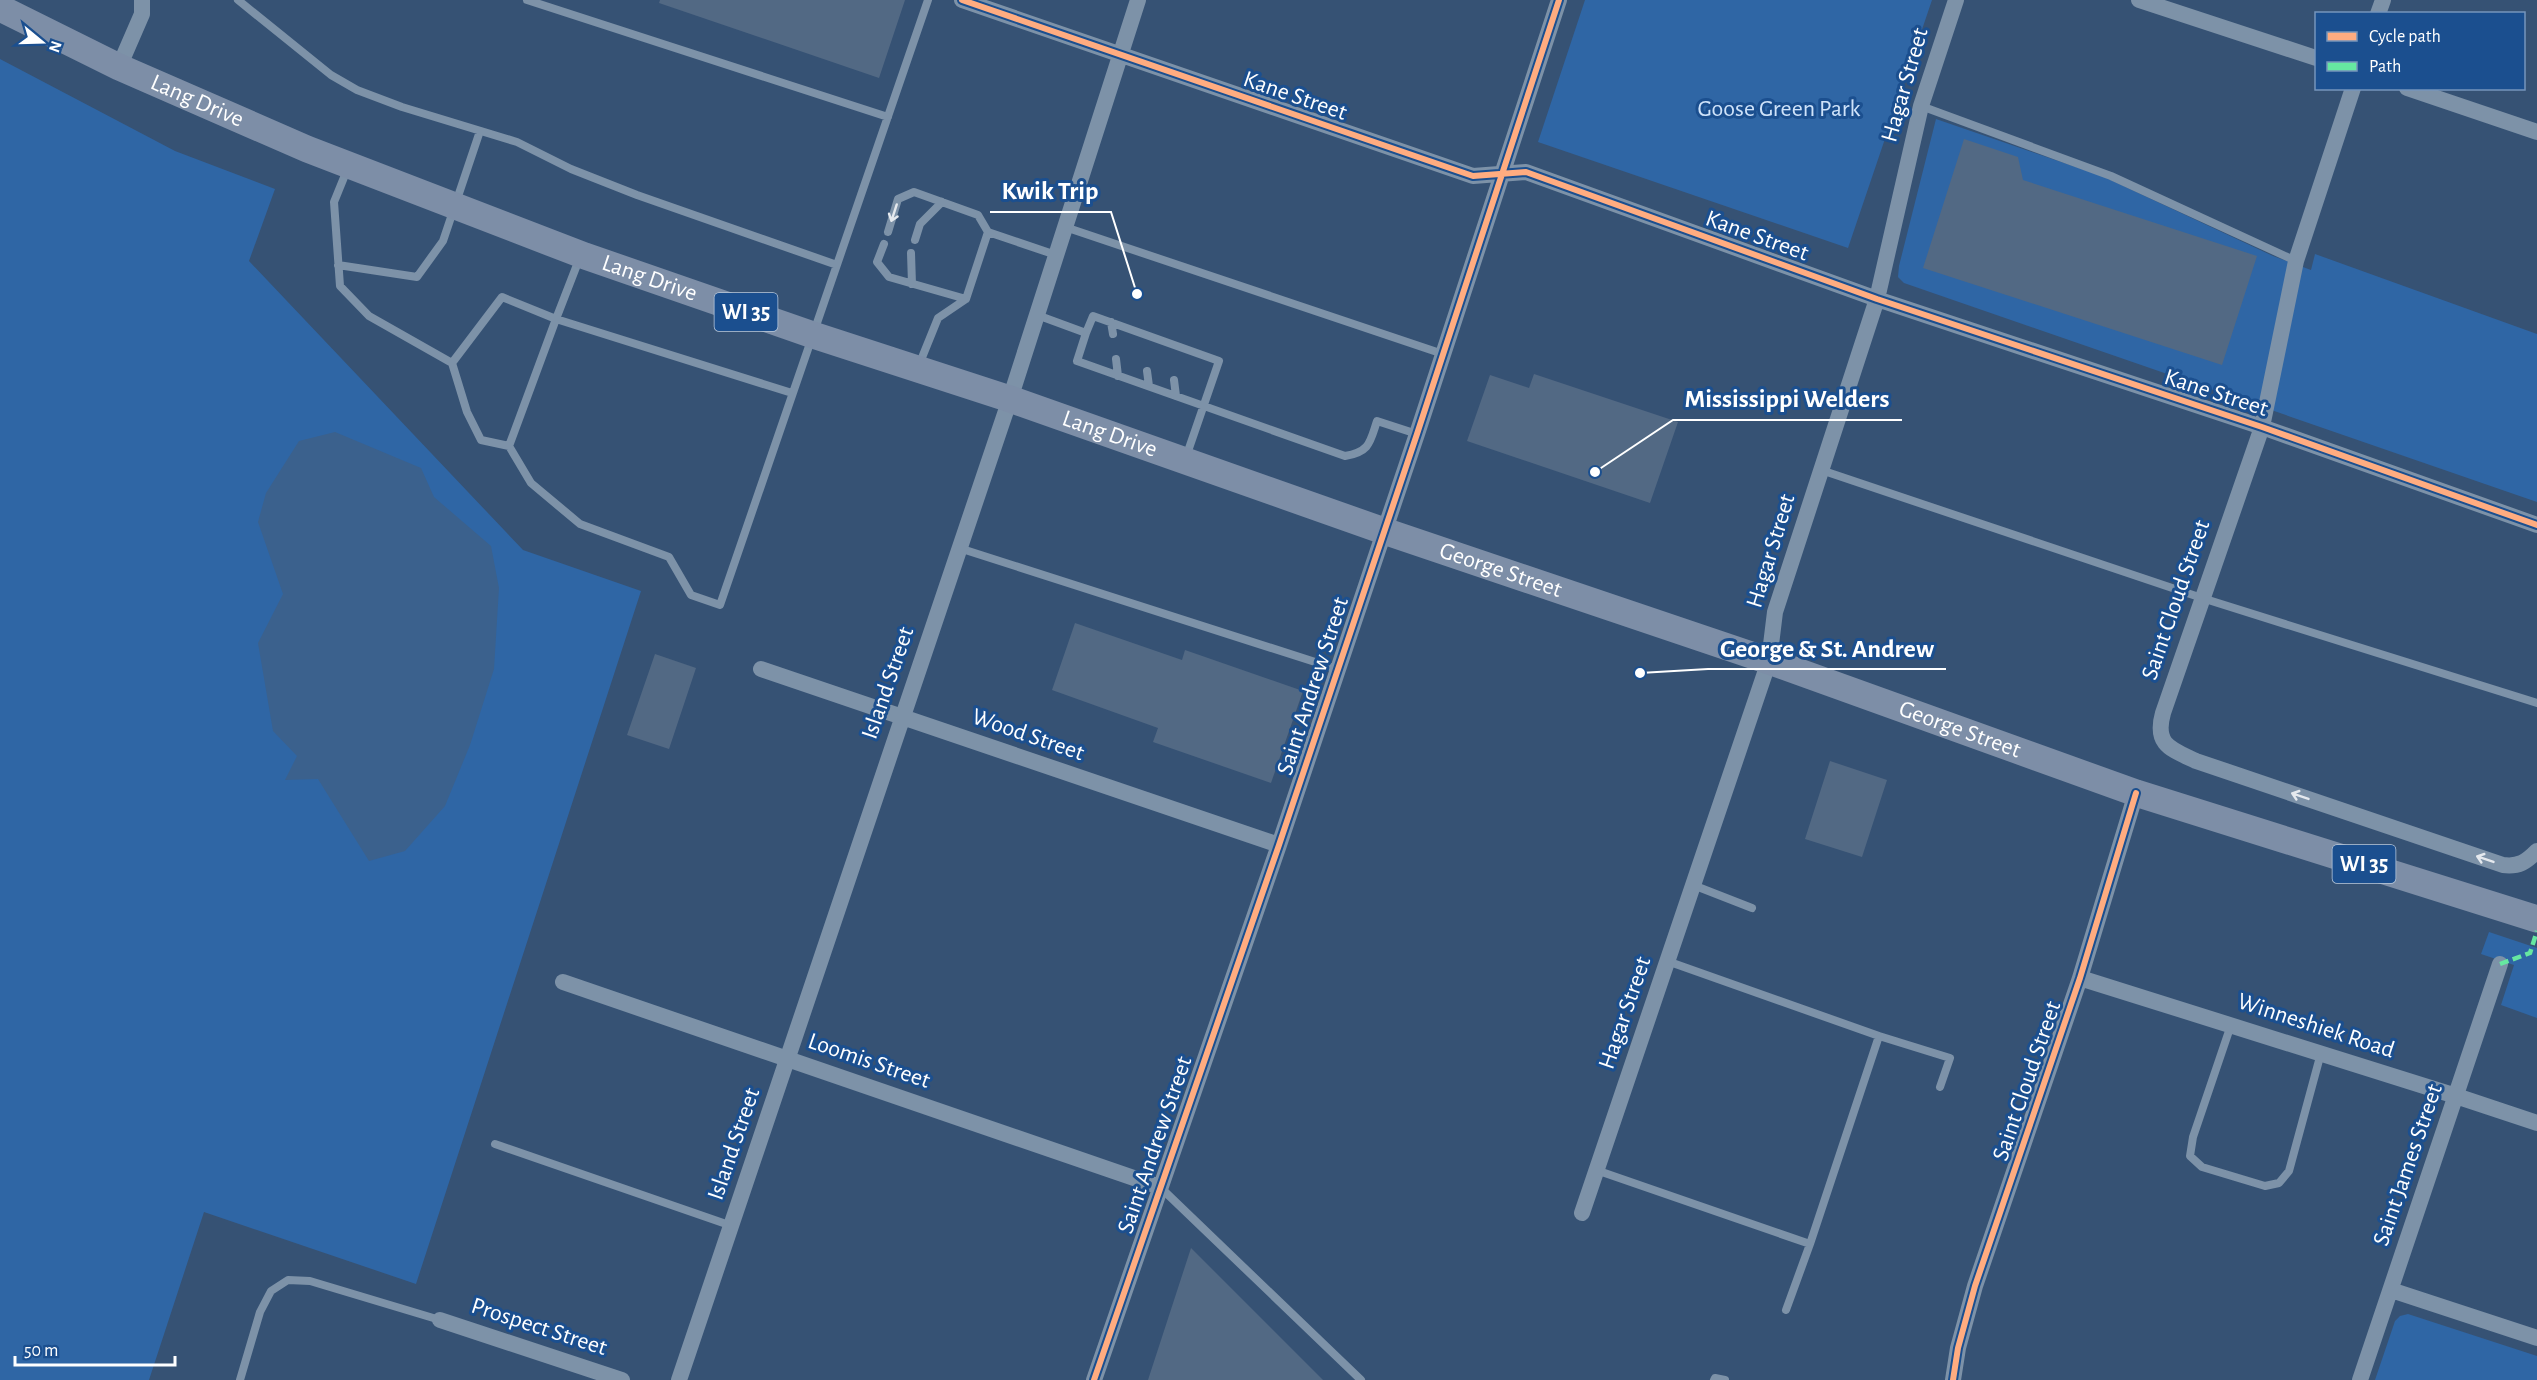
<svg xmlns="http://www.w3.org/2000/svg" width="2537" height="1380" viewBox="0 0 2537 1380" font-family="'Alegreya Sans',sans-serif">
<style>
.green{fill:#2f66a5}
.water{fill:#3b618d}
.building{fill:#526984}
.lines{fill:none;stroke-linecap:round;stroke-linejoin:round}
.lane{stroke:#7d92a8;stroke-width:8}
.street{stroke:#7d92a8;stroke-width:16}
.primary{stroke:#7d8ea7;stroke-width:27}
.quiet{stroke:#66e7a1;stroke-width:4.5;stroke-dasharray:9 4.5;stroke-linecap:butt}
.cycleway-casing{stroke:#1b4f8f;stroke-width:10}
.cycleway{stroke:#ffac80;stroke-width:6}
.oneway{stroke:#e5e9ee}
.labels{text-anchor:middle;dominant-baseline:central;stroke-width:6;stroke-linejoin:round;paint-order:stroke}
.shield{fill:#1b4f8f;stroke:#bbcadd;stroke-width:1.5}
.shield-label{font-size:22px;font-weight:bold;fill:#fff}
.street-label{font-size:24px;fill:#fff;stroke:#1b4f8f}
.park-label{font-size:24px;fill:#cfe3fa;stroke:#1b4f8f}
.leader{fill:none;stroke:#fff;stroke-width:2}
.callout-dot{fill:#fff;stroke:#1b4f8f;stroke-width:2}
.callout-label{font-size:26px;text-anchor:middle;font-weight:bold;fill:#fff;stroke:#1b4f8f;stroke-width:6;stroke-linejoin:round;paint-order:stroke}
</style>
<rect width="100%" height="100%" fill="#365274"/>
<path class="green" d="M1585,0H1932L1848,248L1538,142Z
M0,59L175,151L275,189L249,261L523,550L641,591L416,1284L204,1212L149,1380H0Z
M1936,119L2102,176L2273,256L2311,270L2315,254L2537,334V502L1904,283L1898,277L1899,266Z
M2489,932L2537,948V1018L2501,1005L2514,965L2481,954Z
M2408,1314L2537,1356V1380H2375L2395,1321L2400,1316Z"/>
<path class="water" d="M335,432L421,468L434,497L491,546L499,588L494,669L470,745L445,806L405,851L369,861L318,779L285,780L297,756L273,731L258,643L283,594L258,522L266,493L299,441Z"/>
<path class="building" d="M660,0H905L879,78L659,3Z
M1964,139L2018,157L2023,180L2257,256L2222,365L1923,268Z
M1534,374L1678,422L1650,503L1467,441L1490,375L1529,388Z
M1075,623L1182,660L1185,650L1303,691L1271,783L1153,742L1158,728L1052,690Z
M655,654L696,668L669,749L627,735Z
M1830,761L1887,780L1862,857L1805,839Z
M1191,1248L1323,1380H1148Z"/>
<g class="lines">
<path class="lane" d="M238,0L331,75L357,90L402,107L517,142L571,169L637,195L837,265
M527,0L888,117
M1921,106L2111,176L2296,261
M347,170L334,202L340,286L369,316L452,363L502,297L556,319L509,446L531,483L580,524L669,557L691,595L720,605L928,0
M1065,227L1443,354
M888,232L898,199L914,192L978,215L988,232
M915,240L920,224L942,202
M884,244L877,262L889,277L966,299
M911,253L912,284
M580,257L556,319L792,393
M338,265L417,277L443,241L480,131
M1037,315L1086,333L1077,361L1345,456C1370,452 1370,442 1377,421L1417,434
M1111,322L1113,334
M1086,333L1093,316L1219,361L1186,457
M1116,359L1118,376
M452,363L467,412L481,440L509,446
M919,365L938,318L966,299L988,232L1056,255
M1147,371L1149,386
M1174,380L1176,396
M1821,470L2202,598L2537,703
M959,548L1337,669
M1693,885L1752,908
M1667,961L1879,1036
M2231,1025L2193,1137L2190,1156L2202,1167L2265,1186L2279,1183L2289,1171L2321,1053
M495,1144L732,1226
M1596,1170L1810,1244L1786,1310
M1160,1187L1361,1380
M1810,1244L1879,1036L1950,1058L1940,1087
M240,1380L260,1312L271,1291L288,1280L310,1281L440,1320
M1714,1380L1715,1378L1725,1380"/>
<path class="street" d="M962,0L1473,176L1526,172L1877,299L2262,427L2537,525
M2139,0L2316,58
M2378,14L2383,0
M119,67L142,14V0
M2353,88L2296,261L2262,427L2163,713C2154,745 2171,749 2196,761L2503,865C2519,867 2526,862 2537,851
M2407,88L2537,132
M761,669L1279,845
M2080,978L2456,1096L2537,1123
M563,982L1160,1187
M1582,1213L1769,661L1775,612L1877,299L1921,106L1956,0
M2391,1290L2537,1338
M440,1320L622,1380
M679,1380L1010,399L1138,0
M1094,1380L1279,845L1417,434L1559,0
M1953,1380L1958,1348L1975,1286L2080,978L2136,793
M2360,1380L2500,964"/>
<path class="primary" id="s1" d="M0,8L119,67L307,149L585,256L813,335L1010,399L1384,531L1769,661L2136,793L2537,919"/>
<path class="quiet" d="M2500,964L2530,953L2537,931"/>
<g class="cycleway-casing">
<path id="cycleway" d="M962,0L1473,176L1526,172L1877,299L2262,427L2537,525
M1094,1380L1279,845L1417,434L1559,0
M1953,1380L1958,1348L1975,1286L2080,978L2136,793"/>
</g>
<use href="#cycleway" class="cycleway"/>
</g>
<defs><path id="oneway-shaft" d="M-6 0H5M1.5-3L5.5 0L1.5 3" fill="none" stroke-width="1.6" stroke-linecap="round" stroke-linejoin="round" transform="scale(1.5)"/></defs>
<g class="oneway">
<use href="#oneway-shaft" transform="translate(894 213) rotate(108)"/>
<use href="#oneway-shaft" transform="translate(2300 796) rotate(-161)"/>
<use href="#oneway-shaft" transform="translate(2485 859) rotate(-161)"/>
</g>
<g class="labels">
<g class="shield">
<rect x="714.5" y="293" width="63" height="38" rx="4.5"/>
<rect x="2332.5" y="845" width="63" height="38" rx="4.5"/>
</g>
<g class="shield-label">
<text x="746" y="312">WI 35</text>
<text x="2364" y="864">WI 35</text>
</g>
<g class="street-label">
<text transform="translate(1905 85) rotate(-74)">Hagar Street</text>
<text transform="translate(1295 96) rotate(19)">Kane Street</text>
<text stroke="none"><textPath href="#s1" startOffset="218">Lang Drive</textPath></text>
<text transform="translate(1757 236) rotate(20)">Kane Street</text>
<text stroke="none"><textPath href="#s1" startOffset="704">Lang Drive</textPath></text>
<text transform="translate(2216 393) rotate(18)">Kane Street</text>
<text stroke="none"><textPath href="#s1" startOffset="1190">Lang Drive</textPath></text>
<text transform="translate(1771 551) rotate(-73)">Hagar Street</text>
<text stroke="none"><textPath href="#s1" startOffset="1604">George Street</textPath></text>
<text transform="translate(2176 600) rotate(-71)">Saint Cloud Street</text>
<text transform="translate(888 683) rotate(-71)">Island Street</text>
<text transform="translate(1313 686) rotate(-72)">Saint Andrew Street</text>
<text stroke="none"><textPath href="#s1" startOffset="2090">George Street</textPath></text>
<text transform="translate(1028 735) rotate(19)">Wood Street</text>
<text transform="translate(1625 1013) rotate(-71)">Hagar Street</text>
<text transform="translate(2316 1026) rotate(18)">Winneshiek Road</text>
<text transform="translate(869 1061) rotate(19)">Loomis Street</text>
<text transform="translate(2027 1081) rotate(-71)">Saint Cloud Street</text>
<text transform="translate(734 1144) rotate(-71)">Island Street</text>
<text transform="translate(1155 1145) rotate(-71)">Saint Andrew Street</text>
<text transform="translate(2408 1165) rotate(-71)">Saint James Street</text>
<text transform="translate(539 1327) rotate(18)">Prospect Street</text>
</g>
<g class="park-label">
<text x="1779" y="109">Goose Green Park</text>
</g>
</g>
<path class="leader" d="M1137 294L1111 212H990M1595 472L1673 420H1902M1640 673L1708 669H1946"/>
<g class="callout-dot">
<circle cx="1137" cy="294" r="6"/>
<circle cx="1595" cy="472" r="6"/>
<circle cx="1640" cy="673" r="6"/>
</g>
<g class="callout-label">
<text x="1050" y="199">Kwik Trip</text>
<text x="1787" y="407">Mississippi Welders</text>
<text x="1827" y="657">George &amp; St. Andrew</text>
</g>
<rect x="2315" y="12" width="210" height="78" fill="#1b4f8f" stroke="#7695bc" stroke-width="1.5"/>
<rect x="2327" y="32" width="30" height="9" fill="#ffac80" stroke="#7695bc" stroke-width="1.5"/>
<text x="2369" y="42" font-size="18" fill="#ffffff">Cycle path</text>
<rect x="2327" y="62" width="30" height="9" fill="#66e7a1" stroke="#7695bc" stroke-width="1.5"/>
<text x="2369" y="72" font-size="18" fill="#ffffff">Path</text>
<g transform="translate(42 42) rotate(109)" stroke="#1b4f8f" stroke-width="4.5" paint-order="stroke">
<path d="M0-4.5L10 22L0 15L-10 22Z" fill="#ffffff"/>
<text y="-9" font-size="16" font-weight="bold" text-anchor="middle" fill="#ffffff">N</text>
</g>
<path d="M15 1356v9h160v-9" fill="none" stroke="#ffffff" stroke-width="3"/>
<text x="24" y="1356" font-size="18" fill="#ffffff" stroke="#1b4f8f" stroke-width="4.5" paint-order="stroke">50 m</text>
</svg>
